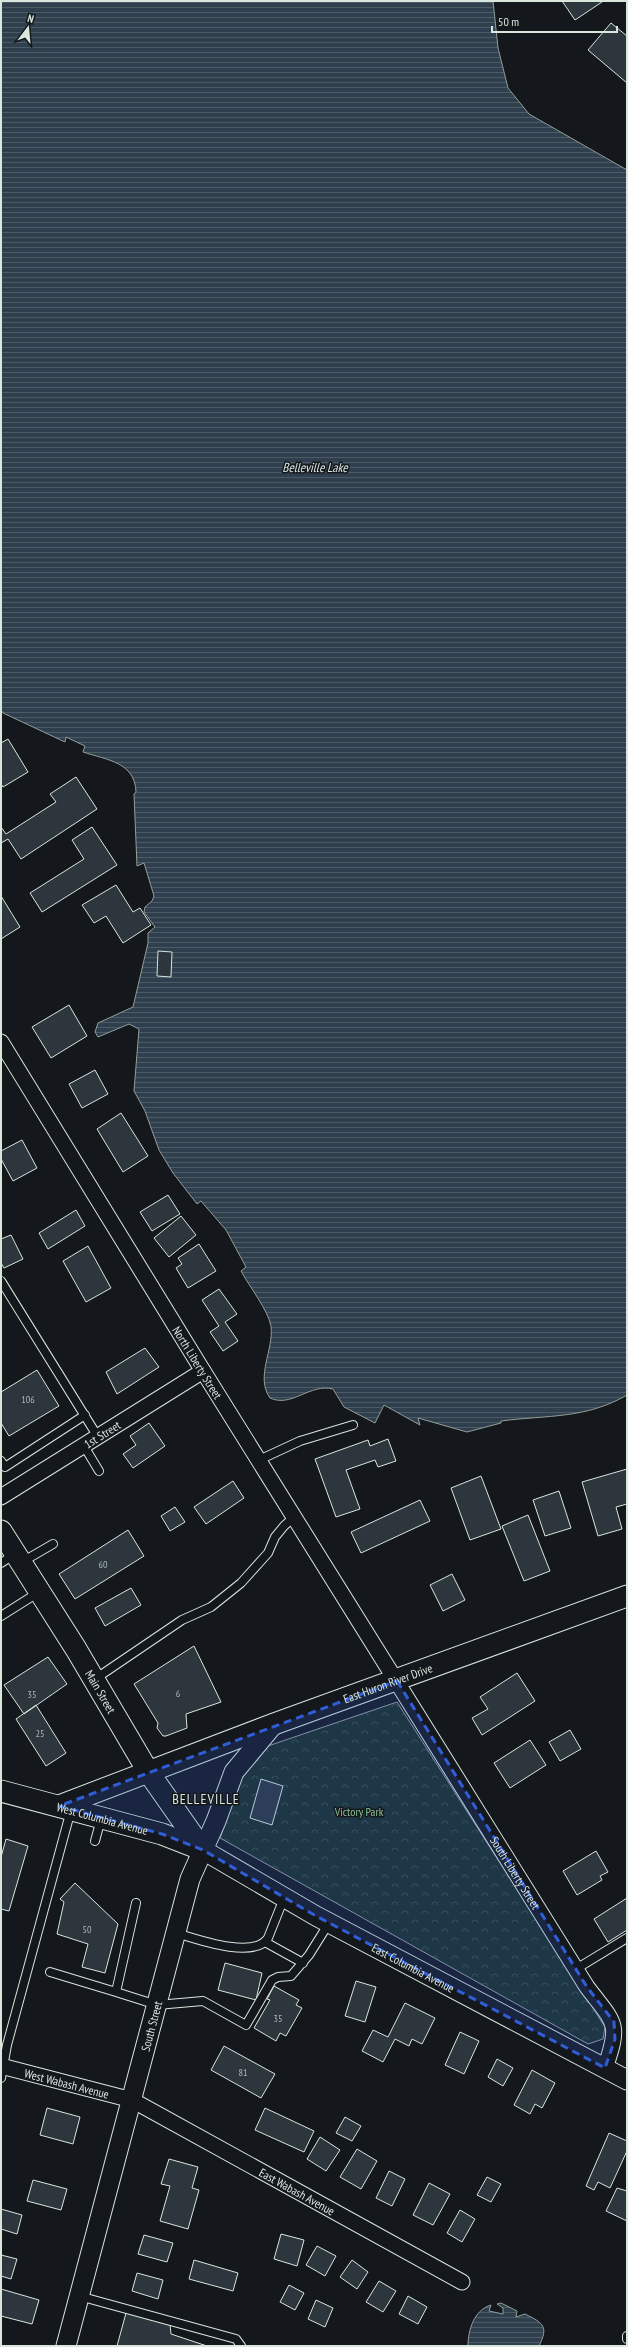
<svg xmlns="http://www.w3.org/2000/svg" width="628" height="2347" viewBox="0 0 628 2347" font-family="'PT Sans Narrow',sans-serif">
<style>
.park{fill:url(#park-crowns);stroke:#939e99}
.water{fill:url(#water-rules);stroke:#939e99}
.building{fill:#2c363c;stroke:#d8e6dc}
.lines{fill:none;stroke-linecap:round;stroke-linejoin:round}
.service-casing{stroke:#d8e6dc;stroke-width:10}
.minor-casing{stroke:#d8e6dc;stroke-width:17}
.tertiary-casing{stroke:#d8e6dc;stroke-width:21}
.secondary-casing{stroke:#d8e6dc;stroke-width:23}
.service{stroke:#14181c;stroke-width:8}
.minor{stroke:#14181c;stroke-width:15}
.tertiary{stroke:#14181c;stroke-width:19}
.secondary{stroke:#14181c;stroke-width:21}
.marked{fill:#305dd8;fill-opacity:0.2;stroke:#305dd8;stroke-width:3;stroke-dasharray:8 5;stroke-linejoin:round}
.labels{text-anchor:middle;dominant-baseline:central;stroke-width:3;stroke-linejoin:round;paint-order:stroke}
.number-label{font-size:10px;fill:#adbab4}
.street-label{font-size:12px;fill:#d8e6dc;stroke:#14181c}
.park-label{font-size:12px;fill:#8ac095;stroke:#14181c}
.water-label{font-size:13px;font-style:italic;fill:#d8e6dc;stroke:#14181c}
.quarter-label{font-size:14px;letter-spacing:1px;fill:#d8e6dc;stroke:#14181c}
</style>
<defs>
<pattern id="park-crowns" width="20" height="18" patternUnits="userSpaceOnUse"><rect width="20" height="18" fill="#1a2d24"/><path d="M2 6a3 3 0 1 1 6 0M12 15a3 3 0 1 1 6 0" fill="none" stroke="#3b4b43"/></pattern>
<pattern id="water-rules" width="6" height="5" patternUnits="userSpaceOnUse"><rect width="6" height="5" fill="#2f3f4d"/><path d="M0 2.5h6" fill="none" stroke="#4c5b66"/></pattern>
</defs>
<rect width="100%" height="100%" fill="#14181c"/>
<path class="park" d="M397,1702L605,2027L603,2039L588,2044L220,1838L242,1775L265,1747Z"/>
<path class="water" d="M1,1H493L498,48L508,88L529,114L627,170V1395C586,1419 547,1415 501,1421V1423L467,1432L418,1418L420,1425L384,1405L375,1423L344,1407L333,1389C310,1383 292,1408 270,1398C255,1377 274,1350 271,1326C268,1310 249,1286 241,1271L246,1267L226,1230L201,1201L197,1204L173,1173L159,1150L145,1111L134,1091L139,1029L129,1024L98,1037L95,1032L98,1023L133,1007L148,943V933L155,927L144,912L145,907L152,901L154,896L144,863L137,866L134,794L136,792C135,762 107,760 83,752L85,746L66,737L65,742L3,713L1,710Z
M501,2303L517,2311L516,2317L525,2314C543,2323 549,2326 539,2346H468C468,2330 474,2310 491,2305L489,2311L503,2314V2308L497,2304Z"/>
<path class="building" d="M562,1H601L602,2L575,20Z
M611,23L627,36V83L588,50Z
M8,739L28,772L3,787L1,784V743Z
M76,777L97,809L21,859L8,839L1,843V827L6,834L56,802L50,794Z
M92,827L117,865L42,912L30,893L84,859L72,840Z
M116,885L133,912L140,908L151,925L123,943L106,916L94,923L82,905Z
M1,896L20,927L1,939Z
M158,951L172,952L171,977L157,976Z
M69,1005L87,1036L51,1058L32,1027Z
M95,1070L108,1094L82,1108L69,1084Z
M121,1113L148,1156L123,1172L97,1129Z
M22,1140L37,1168L13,1181L1,1159V1151Z
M168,1195L180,1214L152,1231L140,1212Z
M76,1210L85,1226L48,1249L39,1233Z
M181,1216L196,1235L169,1257L154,1238Z
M11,1235L23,1259L4,1268L1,1263V1239Z
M199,1244L216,1271L188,1288L176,1268L182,1264L178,1258Z
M88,1246L111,1288L86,1302L63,1261Z
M219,1289L237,1314L225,1322L238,1341L223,1351L210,1332L219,1326L202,1300Z
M145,1348L159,1367L117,1394L106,1372Z
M37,1370L59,1406L9,1436L1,1423V1392Z
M149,1423L165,1446L133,1468L123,1454L136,1445L130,1436Z
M388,1439L396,1461L378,1467L375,1460L346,1470L360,1509L336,1517L315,1459L368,1440L370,1446Z
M627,1469V1504L616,1507L622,1529L598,1536L582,1482Z
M481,1476L501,1529L470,1540L451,1488Z
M233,1481L244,1498L206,1524L194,1507Z
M559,1491L571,1528L545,1536L533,1500Z
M420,1500L430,1521L361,1553L351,1532Z
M175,1507L185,1522L170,1531L161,1516Z
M528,1515L550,1571L524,1581L502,1526Z
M128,1530L144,1556L75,1599L59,1574Z
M452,1574L465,1600L443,1611L430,1585Z
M131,1588L141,1605L105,1626L95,1608Z
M194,1646L221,1702L186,1714L187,1728L166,1736H163L157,1728L158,1723L134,1684Z
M48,1657L67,1684L24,1714L4,1685Z
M517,1673L535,1701L482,1735L472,1718L488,1709L480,1697Z
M36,1705L66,1753L46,1766L16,1719Z
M570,1730L581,1749L560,1761L549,1742Z
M530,1740L546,1765L510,1788L494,1763Z
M261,1779L283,1786L272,1825L250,1818Z
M6,1839L28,1846L9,1911L1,1909V1857Z
M596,1851L608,1872L600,1876L602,1880L577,1895L563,1871Z
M75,1883L118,1924L105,1973L82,1967L88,1944L57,1934L64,1902L60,1899Z
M627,1898V1930L608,1942L594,1919Z
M225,1963L262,1973L256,2000L218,1990Z
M356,1981L376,1987L365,2022L345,2016Z
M274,1986L299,2000L296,2005L302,2008L286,2036L280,2033L276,2041L254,2028L270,2000L267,1999Z
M405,2003L435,2018L422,2044L412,2039L409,2046L395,2039L383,2062L362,2051L373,2030L388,2037Z
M460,2032L479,2041L464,2074L445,2065Z
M224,2046L275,2074L261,2098L211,2070Z
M497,2059L513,2068L503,2086L488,2077Z
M532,2070L555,2083L542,2108L535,2104L530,2114L514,2105Z
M47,2108L80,2117L73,2144L40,2135Z
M265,2108L314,2131L304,2152L255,2130Z
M345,2117L361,2126L352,2141L336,2133Z
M609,2133L627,2141V2151L610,2188L598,2182L594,2190L586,2186Z
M320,2137L340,2150L326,2171L307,2159Z
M357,2149L377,2161L361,2189L340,2177Z
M169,2159L198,2167L192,2188L199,2190L188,2229L160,2221L170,2186L161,2184Z
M389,2171L405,2179L392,2206L376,2198Z
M487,2177L501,2184L491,2202L477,2195Z
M33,2180L67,2189L61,2210L27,2201Z
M429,2183L450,2194L433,2225L413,2215Z
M617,2188L627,2191V2221L606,2211Z
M1,2209L22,2215L17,2234L1,2229Z
M460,2210L475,2219L462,2242L447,2233Z
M281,2234L304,2240L297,2266L274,2259Z
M144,2235L173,2243L167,2262L138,2254Z
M317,2246L336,2256L325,2276L306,2265Z
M1,2255L17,2259L11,2279L1,2276Z
M194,2260L238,2273L233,2291L189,2279Z
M352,2260L368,2272L357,2289L340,2277Z
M137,2273L163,2280L158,2299L132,2291Z
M379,2281L396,2291L383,2312L366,2302Z
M289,2285L304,2293L295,2310L280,2302Z
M1,2289L39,2300L32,2324L1,2316Z
M408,2296L427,2307L418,2324L399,2314Z
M316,2300L333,2308L325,2327L308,2319Z
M126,2313L170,2325L171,2334L207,2346H117Z"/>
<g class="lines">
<g class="service-casing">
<path id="service" d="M1,1281L98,1437
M84,1446L99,1471
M259,1460L300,1441L353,1425
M1,1461L5,1467L85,1415
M22,1562L53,1544
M1,1563L15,1554
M1,1616L39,1592
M95,1679L182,1620L211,1607L241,1583L268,1553L275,1537L284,1526L294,1517
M95,1841L101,1819
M176,1933C196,1939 254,1960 268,1938L284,1898
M265,1942L303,1963
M576,1969L627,1938
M50,1972L116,1992L136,1903
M116,1992L157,2005L203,2001L246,2025L272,1980L278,1977L291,1976L309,1955L329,1923
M1,2078L7,2045L71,1810
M79,2296L236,2339L241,2346
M627,2336V2339"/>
</g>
<g class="minor-casing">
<g id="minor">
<path id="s1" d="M1,1042L203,1371L587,1987C615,2024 621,2022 605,2068"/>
<path id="s2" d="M1,1497L203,1371"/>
<path id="s3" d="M1,2066L132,2100L462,2282"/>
</g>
</g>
<g class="tertiary-casing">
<g id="tertiary">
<path id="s4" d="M203,1850L316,1916L627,2080"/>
<path id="s5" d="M66,2346L190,1879L216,1821L234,1772L274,1724"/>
</g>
</g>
<g class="secondary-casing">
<g id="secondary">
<path id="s6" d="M1,1531L76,1649L149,1773L203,1850"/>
<path id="s7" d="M1,1791L162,1834L203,1850"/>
<path id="s8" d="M59,1806L274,1724L627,1596"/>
</g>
</g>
<use href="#service" class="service"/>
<use href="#minor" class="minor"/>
<use href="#tertiary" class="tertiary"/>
<use href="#secondary" class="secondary"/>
</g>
<path class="marked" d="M397,1681L587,1987L614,2022L615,2039L605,2068L316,1916L203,1850L162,1834L59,1806Z"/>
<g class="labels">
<g class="number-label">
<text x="28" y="1399">106</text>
<text x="103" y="1564">60</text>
<text x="178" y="1693">6</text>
<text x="32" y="1694">35</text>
<text x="40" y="1733">25</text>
<text x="87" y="1929">50</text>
<text x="278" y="2018">35</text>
<text x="243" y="2072">81</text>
</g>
<g class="street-label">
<text stroke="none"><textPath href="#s1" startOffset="376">North Liberty Street</textPath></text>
<text stroke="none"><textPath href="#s2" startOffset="119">1st Street</textPath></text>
<text stroke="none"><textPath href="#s8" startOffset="351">East Huron River Drive</textPath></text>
<text stroke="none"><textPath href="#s6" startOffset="189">Main Street</textPath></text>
<text stroke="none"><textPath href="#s7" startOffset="105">West Columbia Avenue</textPath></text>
<text stroke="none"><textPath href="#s1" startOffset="977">South Liberty Street</textPath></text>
<text stroke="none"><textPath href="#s4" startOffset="241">East Columbia Avenue</textPath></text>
<text stroke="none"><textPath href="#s5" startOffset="331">South Street</textPath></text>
<text stroke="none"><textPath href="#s3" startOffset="68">West Wabash Avenue</textPath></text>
<text stroke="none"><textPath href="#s3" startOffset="324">East Wabash Avenue</textPath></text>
</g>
<g class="park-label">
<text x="359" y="1811">Victory Park</text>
</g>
<g class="water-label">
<text x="315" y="467">Belleville Lake</text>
</g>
<g class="quarter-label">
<text x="206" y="1799">BELLEVILLE</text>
</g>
</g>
<rect width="628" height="2347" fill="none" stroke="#d8e6dc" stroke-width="4"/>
<g transform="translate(28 28) rotate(16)" stroke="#14181c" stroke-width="3" paint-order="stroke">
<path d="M0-3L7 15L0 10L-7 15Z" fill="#d8e6dc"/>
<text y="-6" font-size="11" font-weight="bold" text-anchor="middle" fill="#d8e6dc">N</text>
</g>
<path d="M492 26v6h125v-6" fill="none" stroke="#d8e6dc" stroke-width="2"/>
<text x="498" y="26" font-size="12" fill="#d8e6dc" stroke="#14181c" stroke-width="3" paint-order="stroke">50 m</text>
</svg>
